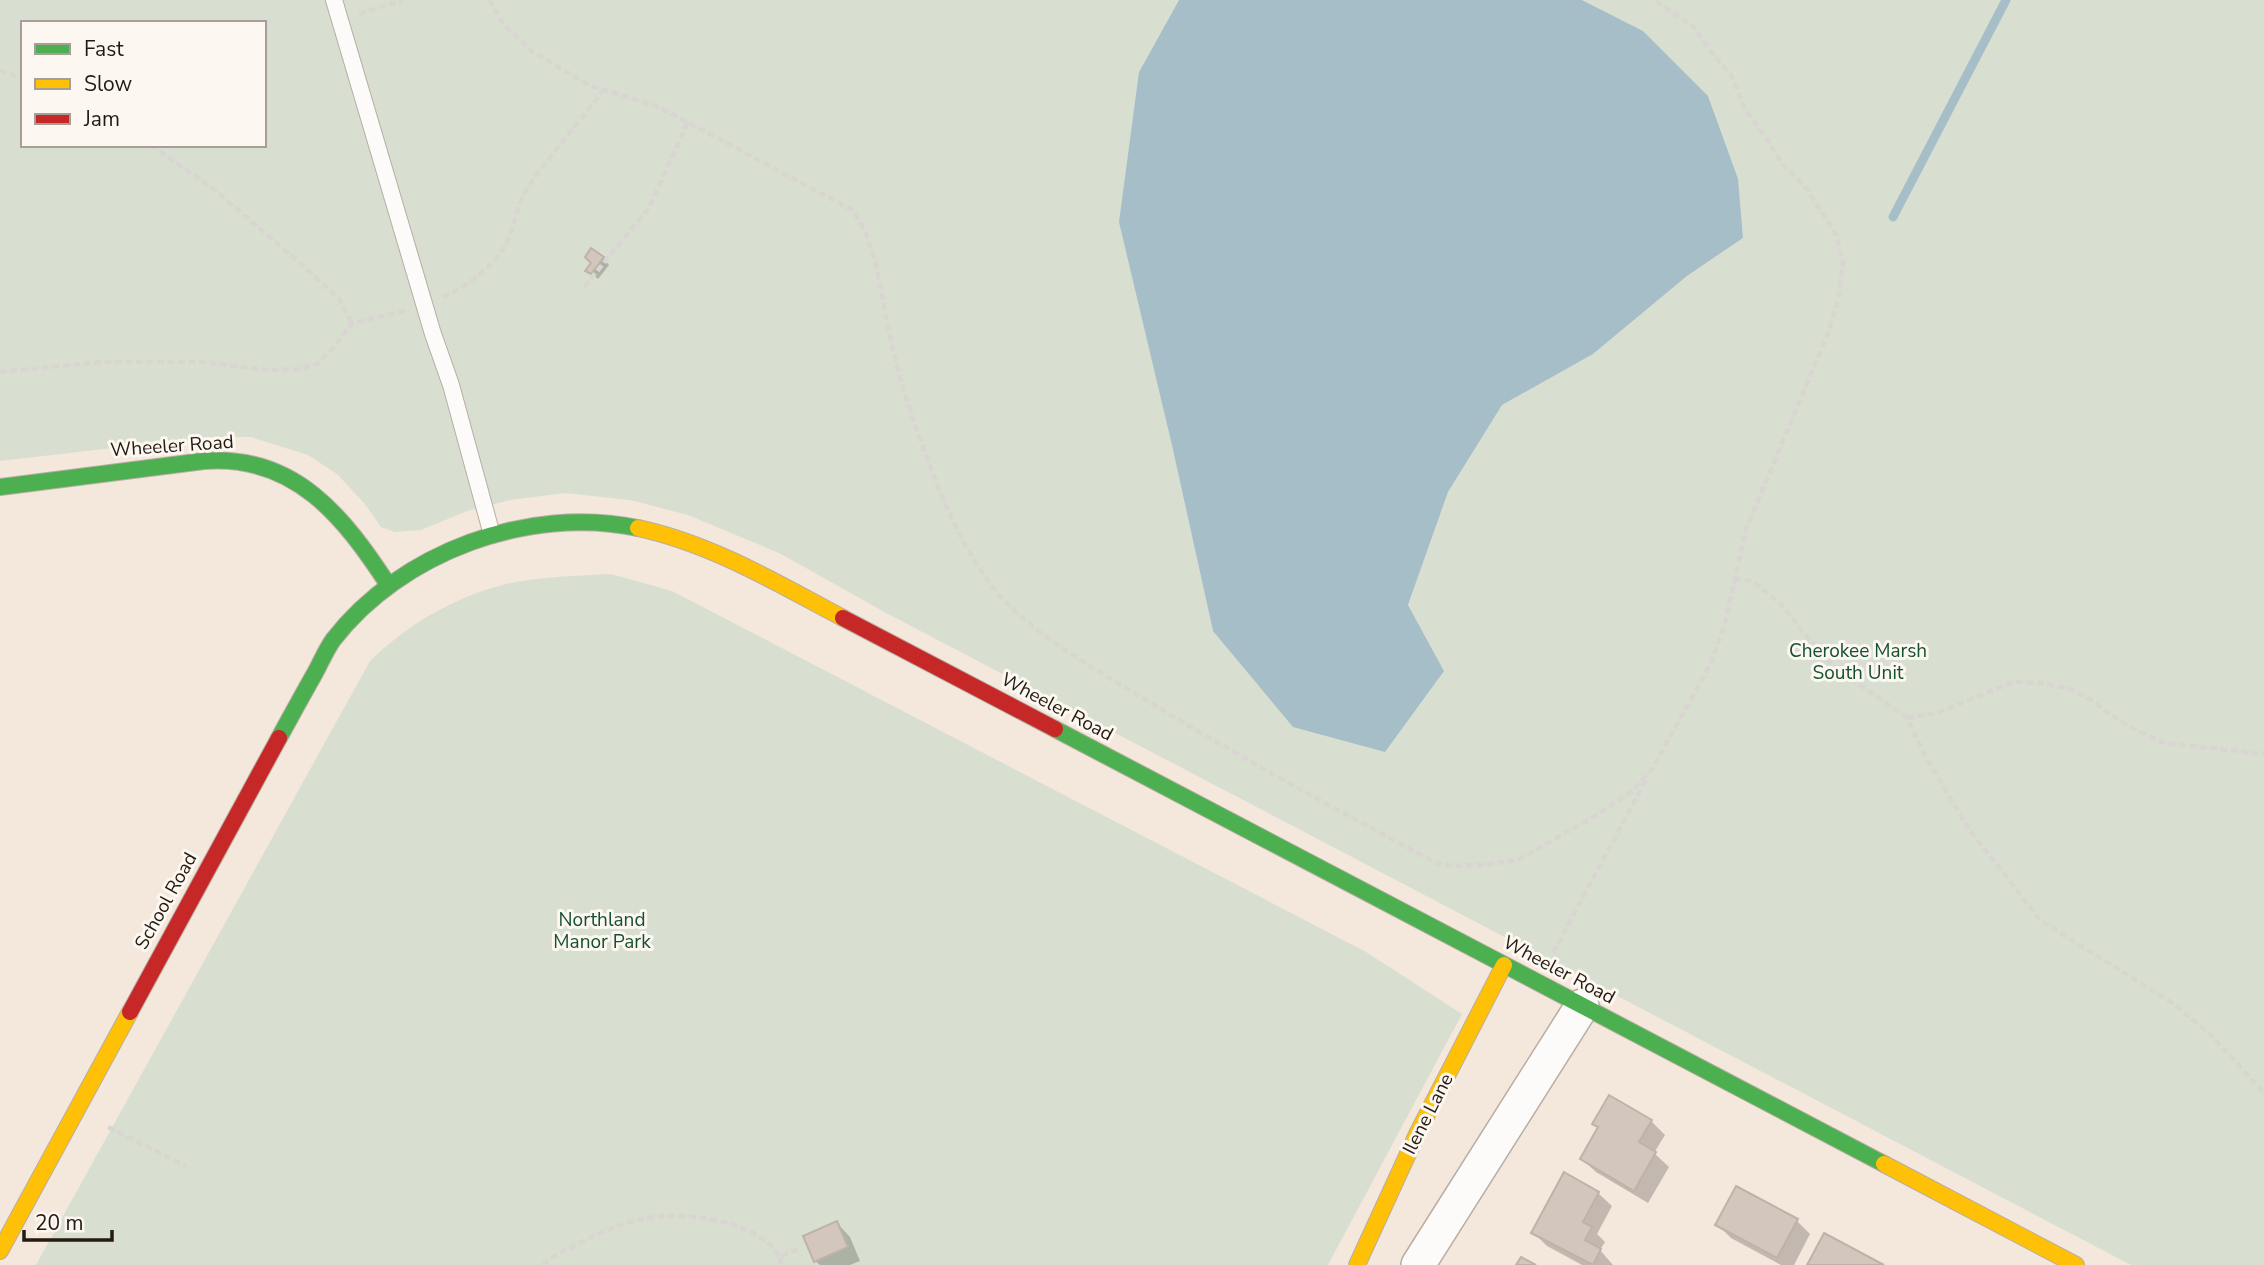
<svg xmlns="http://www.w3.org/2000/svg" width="2264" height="1265" viewBox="0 0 2264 1265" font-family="'Nunito Sans',sans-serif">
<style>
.green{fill:#d8dfd0;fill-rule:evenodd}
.water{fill:#a6bec8}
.shadow{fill:#0003}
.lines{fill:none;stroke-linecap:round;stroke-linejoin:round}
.stream{stroke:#a6bec8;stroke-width:9}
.building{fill:#d2c6bd;stroke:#beb2a9;stroke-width:2}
.lane-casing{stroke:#b8ada4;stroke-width:18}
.street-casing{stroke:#b8ada4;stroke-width:36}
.fast-casing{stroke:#b8ada4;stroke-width:18}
.slow-casing{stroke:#b8ada4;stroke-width:18}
.jam-casing{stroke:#b8ada4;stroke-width:18}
.path{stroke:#d9d5d2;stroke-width:4.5;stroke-dasharray:7 3.5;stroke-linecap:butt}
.lane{stroke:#fdfbfa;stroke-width:16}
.street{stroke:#fdfbfa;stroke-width:33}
.fast{stroke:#4caf50;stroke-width:16}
.slow{stroke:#ffc107;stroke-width:16}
.jam{stroke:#c62828;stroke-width:16}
.labels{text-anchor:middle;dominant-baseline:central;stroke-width:6;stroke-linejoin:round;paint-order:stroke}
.street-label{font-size:19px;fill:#241a10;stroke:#fdf7f2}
.park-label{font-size:19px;fill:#15502f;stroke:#fdf7f2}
</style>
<rect width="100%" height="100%" fill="#f4e7dc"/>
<path class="green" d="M0,0H1179L1139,72L1171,441L1213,631L1444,671L1408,605L1448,492L1502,405L1593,354L1687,276L1743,238L1643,31L1582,0H2264V1265H2131L888,614L781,554L688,515L630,500L565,493L510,500L467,511L421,530L395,532L381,527L364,503L337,474L308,455L251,437H208L0,461ZM23,23H264V145H23Z
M611,574L672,591L1366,952L1462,1014L1328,1265H36L370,661C404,628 443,604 488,589C523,577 574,576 611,574Z"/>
<path class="water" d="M1179,0H1582L1643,31L1708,96L1738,179L1743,238L1687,276L1593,354L1502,405L1448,492L1408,605L1444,671L1385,752L1293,727L1213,631L1171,441L1119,222L1139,72Z"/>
<path class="shadow" d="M603,258L609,265L598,279L587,270L593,263Z
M1651,1121L1665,1135L1654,1153L1669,1167L1648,1203L1596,1172L1582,1159L1600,1129Z
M1598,1193L1612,1206L1597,1234L1605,1242L1600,1250L1613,1265H1582L1547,1246L1533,1232Z
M1797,1221L1810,1234L1794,1265H1781L1731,1238L1717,1224Z
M837,1223L850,1237L860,1261L850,1265H820L815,1261Z"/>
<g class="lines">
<path class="stream" d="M1893,217L2006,0"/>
</g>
<path class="building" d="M591,248L604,257L591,274L585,271L591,263L585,257Z
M1609,1095L1652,1120L1639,1142L1656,1152L1634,1191L1580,1159L1598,1127L1592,1124Z
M1564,1172L1599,1192L1583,1222L1592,1227L1585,1240L1601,1249L1593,1265L1531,1233Z
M1736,1186L1798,1219L1777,1258L1715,1225Z
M837,1221L848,1247L814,1262L803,1236Z
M1824,1233L1884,1265H1807Z
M1521,1257L1536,1265H1516Z"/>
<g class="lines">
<g class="lane-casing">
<path id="lane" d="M334,0L433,334L451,385L492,535"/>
</g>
<g class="street-casing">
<path id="street" d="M1418,1265L1582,1006"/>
</g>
<g class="fast-casing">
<path id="fast" d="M0,487L204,461C295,454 344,517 389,586
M1055,729L1884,1164
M279,738C291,716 303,694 315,673C321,662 326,650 333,640C401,552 529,505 638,528"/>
</g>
<g class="slow-casing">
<path id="slow" d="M638,528C712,544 777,583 843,618
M1884,1164L2076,1265
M0,1251L130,1012
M1357,1265L1418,1132L1504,965"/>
</g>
<g class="jam-casing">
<path id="jam" d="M843,618L1055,729
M130,1012L279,738"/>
</g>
<path class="path" d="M489,0L505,26L533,52L591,86L659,107L852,210C879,245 882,307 893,350C903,393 918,435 934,476C950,518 971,562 1000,596C1035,635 1096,670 1141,697C1238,756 1337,810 1436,863L1454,866L1491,864L1518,860L1595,816L1632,791L1652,769L1711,663L1725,623L1746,529L1828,333L1838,300L1843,262L1836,234L1804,185L1782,164L1769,142L1745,109L1731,75L1712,53L1693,26L1654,0
M359,14L402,0
M0,70L23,79
M151,145L216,191L300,263L339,299L352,323
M584,287L649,208L688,122
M443,297C467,286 494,267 507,242C515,224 517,204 528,187C551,153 580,122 604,89
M0,372L101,362H203L267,370L299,369L317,364L335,346L352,323L405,311
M1734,578L1752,581L1780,603L1806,636L1834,667L1907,718L1923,752L1968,828L2041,921L2171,1002L2211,1035L2264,1093
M1907,718L1937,713L2013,682L2041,683L2071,689L2093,701L2109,714L2139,732L2164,743L2264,754
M1553,953L1648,776
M108,1127L186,1166
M779,1257L782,1265
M543,1265C550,1257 561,1253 570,1248C594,1235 619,1223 646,1218C682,1211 761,1220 779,1257L798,1249"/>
<use href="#lane" class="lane"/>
<use href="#street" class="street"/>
<use href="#fast" class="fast"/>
<use href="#slow" class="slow"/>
<use href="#jam" class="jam"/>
</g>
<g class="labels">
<g class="street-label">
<text transform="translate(172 446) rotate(-4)">Wheeler Road</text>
<text transform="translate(1057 707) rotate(28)">Wheeler Road</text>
<text transform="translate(166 901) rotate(-61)">School Road</text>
<text transform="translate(1559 970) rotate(28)">Wheeler Road</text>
<text transform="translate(1428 1114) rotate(-63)">Ilene Lane</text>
</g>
<g class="park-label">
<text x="1858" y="651">Cherokee Marsh<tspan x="1858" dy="22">South Unit</tspan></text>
<text x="602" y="920">Northland<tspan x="602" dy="22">Manor Park</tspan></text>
</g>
</g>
<rect x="21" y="21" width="245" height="126" fill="#fdf7f2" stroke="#a69f98" stroke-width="2"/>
<rect x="35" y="44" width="35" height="10" fill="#4caf50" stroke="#a69f98" stroke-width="2"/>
<text x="84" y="56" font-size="21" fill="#241a10">Fast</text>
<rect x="35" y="79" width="35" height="10" fill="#ffc107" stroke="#a69f98" stroke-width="2"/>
<text x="84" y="91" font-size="21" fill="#241a10">Slow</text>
<rect x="35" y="114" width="35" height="10" fill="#c62828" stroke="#a69f98" stroke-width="2"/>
<text x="84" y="126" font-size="21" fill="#241a10">Jam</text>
<path d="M24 1230v10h88v-10" fill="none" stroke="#241a10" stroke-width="3.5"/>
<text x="35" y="1230" font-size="21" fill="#241a10" stroke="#fdf7f2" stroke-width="5" paint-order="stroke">20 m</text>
</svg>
